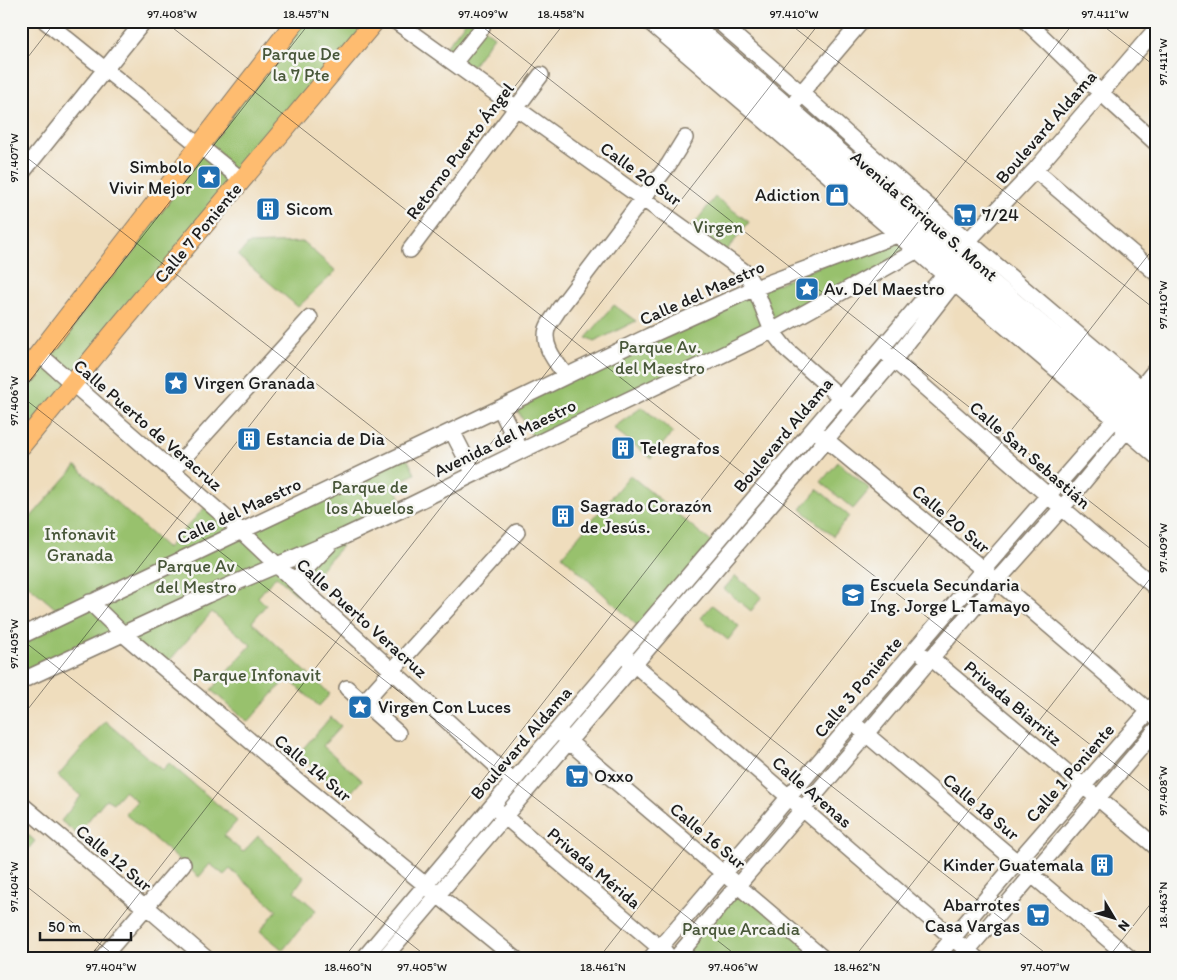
<svg xmlns="http://www.w3.org/2000/svg" width="1177" height="980" viewBox="0 0 1177 980" font-family="Itim,sans-serif">
<style>
.green{fill:#98c16d;stroke:#5a6e44}
.lines{fill:none;stroke-linecap:round;stroke-linejoin:round}
.minor-casing{stroke:#867c6c;stroke-width:18}
.major-casing{stroke:#867c6c;stroke-width:21}
.minor{stroke:#fff;stroke-width:15}
.major{stroke:#febc70;stroke-width:19}
.ticks{fill:none;stroke:#1c1c1c;stroke-width:1;stroke-opacity:0.45}
.labels{text-anchor:middle;dominant-baseline:central;stroke-width:5;stroke-linejoin:round;paint-order:stroke}
.park-label{font-size:18px;fill:#475638;stroke:#f6f6f2}
.street-label{font-size:18px;fill:#1c1c1c;stroke:#f6f6f2}
.poi-label{font-size:18px;fill:#1c1c1c;stroke:#f6f6f2;text-anchor:start}
.neatline{fill:none;stroke:#1c1c1c;stroke-width:2}
.ticks-label{font-size:12px;text-anchor:middle;fill:#1c1c1c}
</style>
<rect width="100%" height="100%" fill="#f6f6f2"/>
<filter id="ink" filterUnits="userSpaceOnUse"><feTurbulence type="fractalNoise" baseFrequency=".02" numOctaves="2"/><feDisplacementMap in="SourceGraphic" scale="10" xChannelSelector="R" yChannelSelector="G"/><feConvolveMatrix kernelMatrix="1 2 1 2 8 2 1 2 1" color-interpolation-filters="sRGB"/></filter>
<filter id="wash" filterUnits="userSpaceOnUse"><feTurbulence type="fractalNoise" baseFrequency=".0096" numOctaves="4" result="noise"/><feDisplacementMap in="SourceGraphic" scale="20" xChannelSelector="R" yChannelSelector="G"/><feGaussianBlur stdDeviation="1.12" result="paint"/><feColorMatrix in="noise" values="0 0 0 0 0 0 0 0 0 0 0 0 0 0 0 0 0 1.4 0 .05"/><feComposite in="paint" operator="in"/></filter>
<g filter="url(#wash)">
<rect width="100%" height="100%" fill="#efddbd"/>
<path class="green" d="M297,21H375L21,446V378Z
M466,21H474L494,36L471,68L445,48Z
M715,197L749,222L722,257L688,232Z
M897,235L916,251L536,443L513,402L649,336Z
M303,242L336,271L298,307L238,256L248,244Z
M614,305L636,321L594,342L586,338Z
M642,407L673,432L651,458L613,428Z
M405,454L415,474L394,484L405,507L334,540L342,546L297,595L276,576L258,597L266,605L252,622L330,694L319,706L287,678L248,722L211,690L251,645L212,612L163,668L122,633L21,680V637L62,614L21,579V510L30,518L76,466L167,548L209,503L241,531Z
M838,462L870,489L853,509L821,482Z
M630,475L715,545L642,630L562,556Z
M818,489L849,516L833,536L801,509Z
M735,576L762,597L751,611L724,589Z
M712,605L739,626L728,640L701,618Z
M331,717L341,726L323,746L362,780L347,797L298,754Z
M105,721L162,770L169,763L237,821L224,836L243,852L258,836L304,877L294,891L316,910L283,950L260,931L277,910L230,869L224,875L210,864L199,877L125,814L137,801L124,791L113,803L106,799L77,834L61,821L81,796L58,776Z
M21,829L35,841L21,858Z
M738,886L824,959H676Z"/>
</g>
<g filter="url(#ink)">
<g class="lines">
<g class="minor-casing">
<path id="minor" d="M45,21L242,180
M395,21L745,272L755,288L772,331L786,349L848,404
M648,21L954,283L1115,419L1126,430L1156,456
M668,21L932,246L1156,439
M690,21L923,223L1156,420
M718,21L801,93L968,241L1147,393
M1026,21L1101,93L1156,143
M454,63L482,28
M796,101L801,93L862,21
M1035,170L1156,273
M21,174L144,21
M410,250L541,75
M39,354L241,531L281,569L513,781
M888,355L1062,508L1156,588
M566,376C557,363 542,347 547,329C549,322 556,315 559,309L669,164L685,138
M500,408L521,451
M452,431L474,474
M818,433L997,581L1156,717
M172,471L310,318
M294,581L329,545
M90,602L122,633L293,777L516,959
M21,636L500,408L649,336L755,288L897,235L923,223
M924,656L932,659L1156,847
M627,658L977,959
M21,681L207,595L345,536L409,506L521,451L772,331L916,251L945,242L968,241
M347,688L398,733
M363,703L517,532
M859,728L1131,959
M562,734L568,741L824,959
M21,804L145,908L149,909L207,959
M497,810L666,953
M101,959L183,864
M363,959L492,806L558,729L944,275L962,256L968,241L1035,170L1156,29
M383,959L894,360L954,283L969,262
M650,959L983,570L1122,411L1156,369
M675,959L997,581L1062,508L1134,421L1156,393
M935,959L1017,862L1156,703
M960,959L1156,730"/>
</g>
<g class="major-casing">
<path id="major" d="M21,377L296,21
M21,446L116,330L375,21"/>
</g>
<use href="#minor" class="minor"/>
<use href="#major" class="major"/>
</g>
</g>
<path class="ticks" d="M164,21L1156,796M475,21L1156,553M786,21L1156,310M1097,21L1156,67M21,66L56,21M21,153L1053,959M21,392L311,21M21,396L741,959M21,639L430,959M21,718L566,21M21,882L119,959M88,959L821,21M343,959L1075,21M598,959L1156,245M853,959L1156,571M1107,959L1156,897"/>
<defs>
<g id="sight-square" transform="scale(1.25)"><rect x="-9" y="-9" width="18" height="18" rx="4" fill="#1f6fb2" stroke="#f6f6f2"/><path d="M0-6L1.8-2.2L6-1.7L2.9 1.2L3.7 5.4L0 3.3L-3.7 5.4L-2.9 1.2L-6-1.7L-1.8-2.2Z" fill="#fff"/></g>
<g id="shop-square" transform="scale(1.25)"><rect x="-9" y="-9" width="18" height="18" rx="4" fill="#1f6fb2" stroke="#f6f6f2"/><path d="M-5-2.5h2.3a2.7 3.5 0 0 1 5.4 0H5L5.5 6h-11ZM-1.5-2.5h3a1.5 2.3 0 0 0-3 0Z" fill="#fff"/></g>
<g id="building-square" transform="scale(1.25)"><rect x="-9" y="-9" width="18" height="18" rx="4" fill="#1f6fb2" stroke="#f6f6f2"/><path d="M-4-6H4V6H1V3H-1V6H-4ZM-2.5-4.3h1.7v1.8h-1.7ZM.8-4.3h1.7v1.8H.8ZM-2.5-1h1.7V.8h-1.7ZM.8-1h1.7V.8H.8Z" fill="#fff"/></g>
<g id="supermarket-square" transform="scale(1.25)"><rect x="-9" y="-9" width="18" height="18" rx="4" fill="#1f6fb2" stroke="#f6f6f2"/><path d="M-6-5.5h2.5l.6 2H6L4.5 2H-2.5L-4.4-4H-6ZM-1.5 3.2a1.3 1.3 0 1 0 .1 0ZM3 3.2a1.3 1.3 0 1 0 .1 0Z" fill="#fff"/></g>
<g id="school-square" transform="scale(1.25)"><rect x="-9" y="-9" width="18" height="18" rx="4" fill="#1f6fb2" stroke="#f6f6f2"/><path d="M0-5L7-2L0 1L-7-2ZM-4 1L0 2.5L4 1V4Q0 6-4 4Z" fill="#fff"/></g>
</defs>
<g fill-rule="evenodd">
<use href="#sight-square" x="209" y="177"/>
<use href="#shop-square" x="837" y="195"/>
<use href="#building-square" x="268" y="209"/>
<use href="#supermarket-square" x="965" y="215"/>
<use href="#sight-square" x="807" y="289"/>
<use href="#sight-square" x="176" y="383"/>
<use href="#building-square" x="249" y="439"/>
<use href="#building-square" x="623" y="448"/>
<use href="#building-square" x="563" y="516"/>
<use href="#school-square" x="853" y="595"/>
<use href="#sight-square" x="360" y="707"/>
<use href="#supermarket-square" x="577" y="776"/>
<use href="#building-square" x="1102" y="865"/>
<use href="#supermarket-square" x="1038" y="915"/>
</g>
<g class="labels">
<g class="park-label">
<text x="301" y="54">Parque De<tspan x="301" dy="21">la 7 Pte</tspan></text>
<text x="718" y="227">Virgen</text>
<text x="660" y="347">Parque Av.<tspan x="660" dy="21">del Maestro</tspan></text>
<text x="370" y="487">Parque de<tspan x="370" dy="21">los Abuelos</tspan></text>
<text x="80" y="534">Infonavit<tspan x="80" dy="21">Granada</tspan></text>
<text x="196" y="566">Parque Av<tspan x="196" dy="21">del Mestro</tspan></text>
<text x="257" y="675">Parque Infonavit</text>
<text x="741" y="929">Parque Arcadia</text>
</g>
<g class="street-label">
<text transform="translate(1046 127) rotate(-49)">Boulevard Aldama</text>
<text transform="translate(460 151) rotate(-53)">Retorno Puerto Ángel</text>
<text transform="translate(641 174) rotate(36)">Calle 20 Sur</text>
<text transform="translate(924 216) rotate(41)">Avenida Enrique S. Mont</text>
<text transform="translate(198 233) rotate(-50)">Calle 7 Poniente</text>
<text transform="translate(702 293) rotate(-24)">Calle del Maestro</text>
<text transform="translate(148 425) rotate(41)">Calle Puerto de Veracruz</text>
<text transform="translate(783 435) rotate(-50)">Boulevard Aldama</text>
<text transform="translate(505 438) rotate(-26)">Avenida del Maestro</text>
<text transform="translate(1030 455) rotate(41)">Calle San Sebastián</text>
<text transform="translate(239 511) rotate(-25)">Calle del Maestro</text>
<text transform="translate(951 519) rotate(40)">Calle 20 Sur</text>
<text transform="translate(362 618) rotate(42)">Calle Puerto Veracruz</text>
<text transform="translate(858 687) rotate(-50)">Calle 3 Poniente</text>
<text transform="translate(1013 703) rotate(40)">Privada Biarritz</text>
<text transform="translate(521 743) rotate(-49)">Boulevard Aldama</text>
<text transform="translate(313 768) rotate(40)">Calle 14 Sur</text>
<text transform="translate(1070 773) rotate(-49)">Calle 1 Poniente</text>
<text transform="translate(812 792) rotate(41)">Calle Arenas</text>
<text transform="translate(981 807) rotate(40)">Calle 18 Sur</text>
<text transform="translate(708 836) rotate(40)">Calle 16 Sur</text>
<text transform="translate(114 858) rotate(40)">Calle 12 Sur</text>
<text transform="translate(594 868) rotate(40)">Privada Mérida</text>
</g>
<g class="poi-label">
<text x="192" y="167" text-anchor="end">Simbolo<tspan x="192" dy="21">Vivir Mejor</tspan></text>
<text x="820" y="195" text-anchor="end">Adiction</text>
<text x="286" y="209">Sicom</text>
<text x="982" y="215">7/24</text>
<text x="824" y="289">Av. Del Maestro</text>
<text x="194" y="383">Virgen Granada</text>
<text x="266" y="439">Estancia de Dia</text>
<text x="640" y="448">Telegrafos</text>
<text x="580" y="506">Sagrado Corazón<tspan x="580" dy="21">de Jesús.</tspan></text>
<text x="870" y="585">Escuela Secundaria<tspan x="870" dy="21">Ing. Jorge L. Tamayo</tspan></text>
<text x="378" y="707">Virgen Con Luces</text>
<text x="594" y="776">Oxxo</text>
<text x="1084" y="865" text-anchor="end">Kinder Guatemala</text>
<text x="1020" y="905" text-anchor="end">Abarrotes<tspan x="1020" dy="21">Casa Vargas</tspan></text>
</g>
</g>
<rect width="1177" height="980" fill="none" stroke="#f6f6f2" stroke-width="55"/>
<g transform="translate(1114 918) rotate(128)" stroke="#f6f6f2" stroke-width="4" paint-order="stroke">
<path d="M0-4L9 19L0 12L-9 19Z" fill="#1c1c1c"/>
<text y="-8" font-size="14" font-weight="bold" text-anchor="middle" fill="#1c1c1c">N</text>
</g>
<path d="M40 932v8h91v-8" fill="none" stroke="#1c1c1c" stroke-width="2.5"/>
<text x="48" y="932" font-size="15" fill="#1c1c1c" stroke="#f6f6f2" stroke-width="4" paint-order="stroke">50 m</text>
<rect x="28" y="28" width="1122" height="924" class="neatline"/>
<g class="ticks-label">
<text x="172" y="18">97.408°W</text>
<text x="306" y="18">18.457°N</text>
<text x="483" y="18">97.409°W</text>
<text x="561" y="18">18.458°N</text>
<text x="794" y="18">97.410°W</text>
<text x="1105" y="18">97.411°W</text>
<text transform="translate(1163 62) rotate(-90)" y="4">97.411°W</text>
<text transform="translate(14 158) rotate(-90)" y="4">97.407°W</text>
<text transform="translate(1163 305) rotate(-90)" y="4">97.410°W</text>
<text transform="translate(14 401) rotate(-90)" y="4">97.406°W</text>
<text transform="translate(1163 548) rotate(-90)" y="4">97.409°W</text>
<text transform="translate(14 644) rotate(-90)" y="4">97.405°W</text>
<text transform="translate(1163 791) rotate(-90)" y="4">97.408°W</text>
<text transform="translate(14 887) rotate(-90)" y="4">97.404°W</text>
<text transform="translate(1163 905) rotate(-90)" y="4">18.463°N</text>
<text x="111" y="971">97.404°W</text>
<text x="348" y="971">18.460°N</text>
<text x="422" y="971">97.405°W</text>
<text x="603" y="971">18.461°N</text>
<text x="733" y="971">97.406°W</text>
<text x="857" y="971">18.462°N</text>
<text x="1045" y="971">97.407°W</text>
</g>
</svg>
